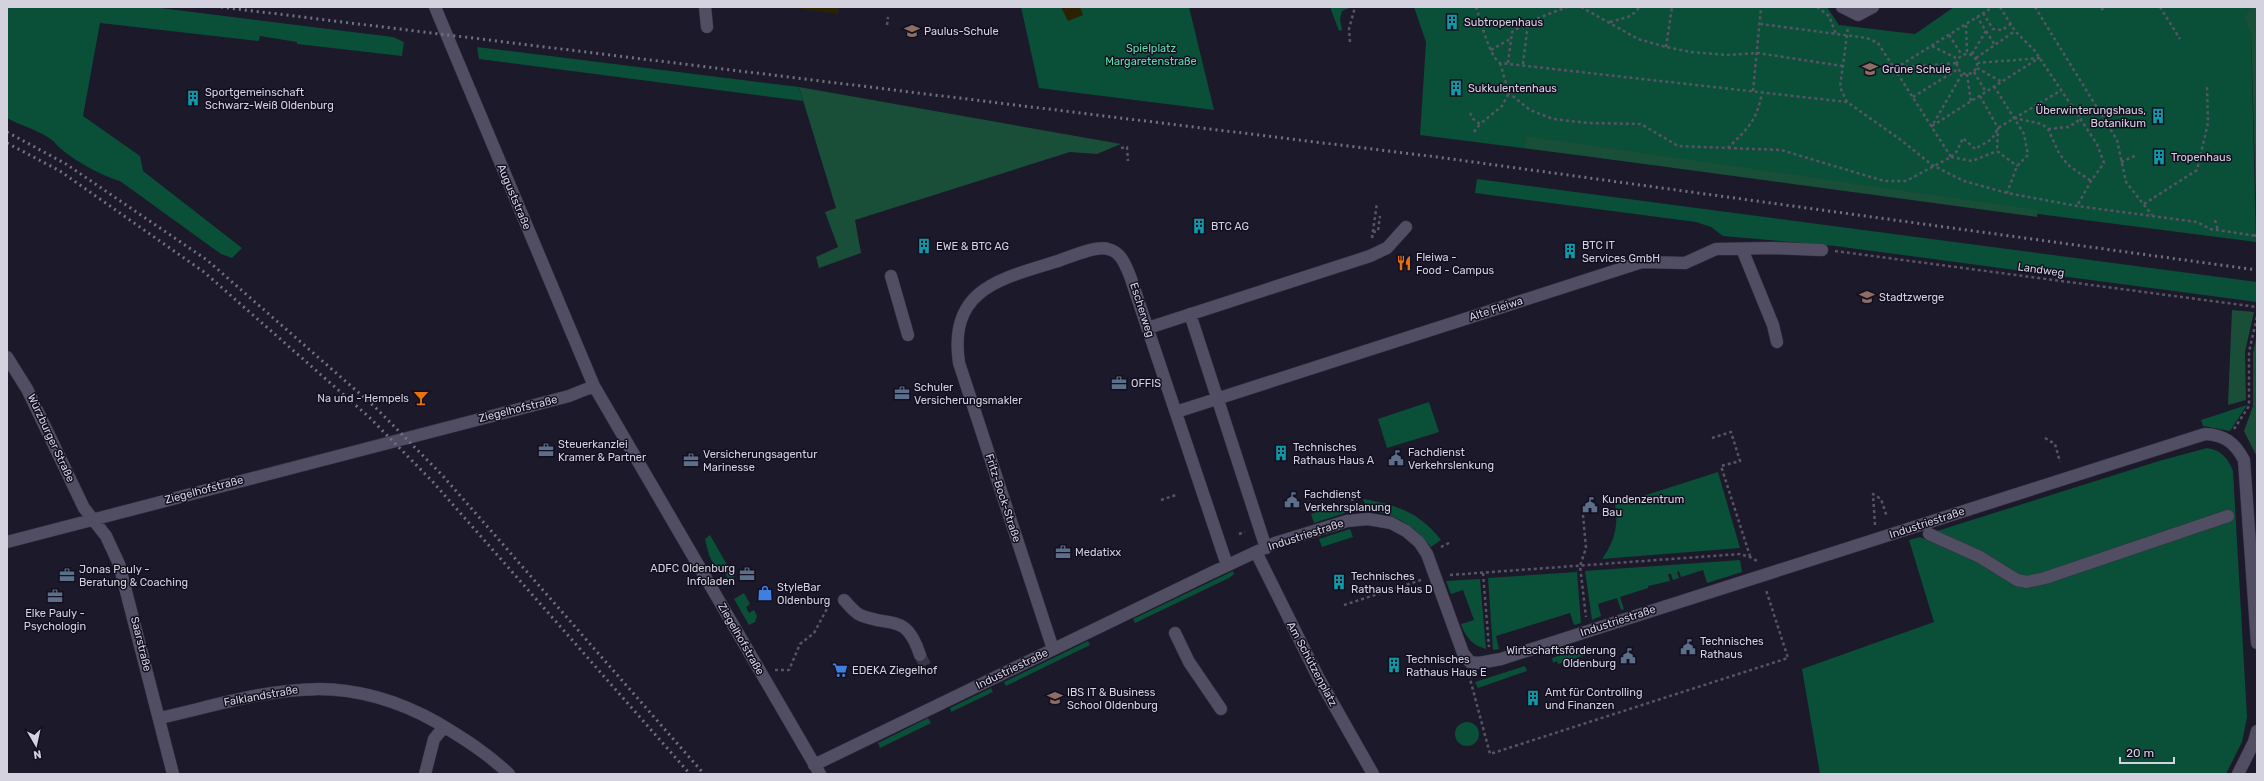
<svg xmlns="http://www.w3.org/2000/svg" width="2264" height="781" viewBox="0 0 2264 781" font-family="Rubik,sans-serif">
<style>
.green{fill:#0a4f37}
.forest{fill:#194e38}
.sand{fill:#2a2202}
.lines{fill:none;stroke-linecap:round;stroke-linejoin:round}
.minor-tunnel{stroke:#383546;stroke-width:12;stroke-dasharray:12 6;stroke-linecap:butt}
.minor-casing{stroke:#383544;stroke-width:13}
.path{stroke:#575565;stroke-width:2.5;stroke-dasharray:3 3;stroke-linecap:butt}
.minor{stroke:#514d63;stroke-width:12}
.rail{stroke:#737180;stroke-width:3;stroke-dasharray:2 4;stroke-linecap:butt}
.labels{text-anchor:middle;dominant-baseline:central;stroke-width:3;stroke-linejoin:round;paint-order:stroke}
.poi-label{font-size:11px;fill:#d4d2df;stroke:#130f21;text-anchor:start}
.park-label{font-size:11px;fill:#5ae0aa;stroke:#130f21}
.street-label{font-size:11px;fill:#d4d2df;stroke:#130f21}
</style>
<rect width="100%" height="100%" fill="#1c192b"/>
<path class="green" d="M7,7H153L393,37L404,42L402,56L297,44V42L260,36L259,41L100,23L83,116L140,156L143,171L242,248L232,258L221,254L120,181C102,176 75,161 60,148C57,146 55,142 52,140C39,130 21,126 7,118Z
M1021,7H1189L1214,110L1039,88Z
M1330,7H1352L1342,11L1340,19L1342,30L1339,31Z
M1414,7H1827L1839,25L1915,34L1954,7H2253L2245,17L2251,34L2256,242L1420,135L1426,42Z
M477,47L799,87L803,101L479,59Z
M1477,179L2257,282V302L1835,246L1723,236L1711,227L1696,222L1475,193Z
M1429,402L1439,432L1387,448L1378,419Z
M2247,405L2230,431L2203,426L2201,420Z
M2207,448C2221,450 2228,458 2233,471L2247,717L2242,742L2226,774H1820L1802,669L1934,622L1909,540L1920,537L1985,566L2009,582L2030,588L2153,547L2228,510L2096,557L2030,577L2015,573L1986,554L1937,531L2159,461Z
M1718,472L1740,548L1602,559C1614,543 1619,525 1615,505Z
M1363,499C1397,505 1419,512 1441,540L1431,547C1415,526 1394,513 1367,510Z
M1342,504L1345,513L1314,523L1311,514Z
M1350,529L1353,537L1322,547L1319,539Z
M710,535L734,577L729,580L722,568L717,571L709,555L705,539Z
M1740,560L1742,572L1707,583L1703,570L1681,577L1679,571L1677,572L1679,578L1673,580L1671,574H1668L1670,581L1648,586V588L1620,597L1624,609L1621,610L1617,598L1598,604L1601,616L1592,620L1585,571Z
M1233,571L1234,574L1229,578L1135,623L1133,619Z
M1577,572L1581,623L1574,625L1570,613L1496,636L1499,649L1493,650L1488,578Z
M1480,579L1486,649C1472,645 1466,638 1461,624L1474,620L1463,590L1451,594L1446,581Z
M744,593L750,604L746,607L749,613L754,610L757,616L755,622L749,625L734,599Z
M1088,641L1090,645L1006,686L1004,682Z
M1589,646L1590,650L1588,651V654L1558,664L1557,661L1553,663L1552,658Z
M1525,666L1527,671L1478,688L1475,682Z
M991,688L993,692L951,712L950,708Z
M928,718L931,723L880,748L878,743Z
M1455 734a12 12 0 1 1 24 0a12 12 0 1 1-24 0Z"/>
<path class="forest" d="M2253,7H2257V232L2251,34L2244,17Z
M799,87L1121,144L1097,154L1070,152L855,220L861,253L819,268L816,257L838,247L825,212L836,208Z
M1526,136L2038,210L2037,217L1526,148Z
M2232,310L2254,312L2245,352L2246,400L2228,405Z
M2257,334V457L2244,431L2253,406V353Z"/>
<path class="sand" d="M802,7H839L838,14L802,9Z
M1061,7H1080L1083,15L1068,21Z"/>
<g class="lines">
<path class="minor-tunnel" d="M920,655L928,671"/>
<g class="minor-casing">
<path id="minor" d="M435,7L594,386L820,774
M705,7L707,27
M1842,7L1858,15L1873,7
M1742,249L1773,325L1777,342
M891,276L908,335
M1190,314L1266,548
M1148,328L1370,256L1387,248L1406,227
M7,357L27,389L84,508L106,536L119,564L173,774
M1176,412L1642,262L1685,263L1716,249L1773,248L1822,250
M1929,534L1980,557L2017,580L2027,582L2045,578L2228,516
M7,542L569,396L594,386
M1256,552L1318,677L1373,774
M844,600C848,604 854,612 860,615C891,628 906,612 920,655
M1175,633L1189,662L1221,709
M1053,649L959,363C948,288 1001,279 1058,261C1070,257 1097,245 1108,249C1121,252 1125,264 1130,276L1227,565
M160,718C265,694 335,665 438,723C463,738 487,753 509,774
M814,765L1211,573L1275,543L1347,521L1368,519L1391,523L1406,531L1419,542L1427,554L1463,653L1470,662L1479,663L1501,659L2205,434C2225,435 2235,443 2244,460L2257,643
M425,774L434,739L444,727
M2238,774L2254,742L2257,731"/>
</g>
<path class="path" d="M1476,7C1480,19 1490,58 1500,63L1847,102L1901,140L1932,165L1964,181L2007,193L2077,206L2197,222L2210,229L2257,236L2253,235
M1581,7L1638,39L1666,47L1691,52L1726,55L1758,53L1842,66
M1817,7L1829,16L1836,34
M2000,7L2015,31L2035,51L2097,144L2104,163L2091,181L2077,206
M2035,7L2117,140L2126,182L2152,215
M2160,7L2180,39
M2101,10L2105,7
M1983,13L1993,29L2002,30L2011,24
M1610,22L1631,16L1640,7
M887,25L888,17
M1966,25L1967,53
M1986,31L1995,45
M1949,35L1962,55
M1350,42L1349,29L1355,7
M1932,46L1958,59
M1666,47L1672,7
M1491,50L1510,39
M1957 64a10 10 0 1 1 20 0a10 10 0 1 1-20 0Z
M1972,54L1986,31L1977,17
M1976,58L2015,31
M1500,63L1509,93L1530,110L1553,119L1588,123L1641,124L1678,146L1728,148C1748,128 1757,121 1762,92
M1508,63L1512,32L1528,22L1567,7
M1956,63L1896,68L1993,7
M1523,64L1528,23
M1977,68L2002,82
M1974,72L1986,92
M1962,74L1932,126L2039,58L1978,63
M1967,74L1971,102
M1994,86L2024,134L2028,155L2017,166L2007,193
M1753,91L1761,7
M1980,96L1998,128L1997,151L2017,166
M1913,97L1958,69
M1847,102L1840,87L1848,27
M1470,113L1473,119L1480,124L1502,106L1509,93
M2014,118L2042,124L2048,129L2059,153L2068,165L2091,181
M2048,129L2069,127L2079,120
M1474,132L1480,124
M1121,148L1127,147L1128,161
M1728,148L1781,150L1884,181H1906L1951,157L1878,43L1867,38L1761,24
M1951,157L1957,151L1963,138L1975,149L1992,139L1998,128L2060,91
M1951,157L1972,161L1997,151
M2121,162L2137,155
M2144,204L2197,170L2208,123L2207,86
M2215,220L2218,230
M1373,232L1378,231L1380,216
M1372,238L1377,203
M1835,251L2257,307
M2234,429L2249,406V352L2257,317
M1712,438L1731,432L1740,461L1721,466L1750,556
M2045,438L2055,444L2060,462
M1352,498L1354,506
M1161,500L1176,495
M1583,515L1586,548L1580,566L1586,617
M1875,525L1873,494L1881,499L1887,517
M1239,534L1245,532
M1441,547L1451,542
M1483,573L1489,647
M1450,575L1740,554L1750,557L1757,561
M1344,605L1421,580
M775,670H789L800,644L814,633L830,603
M1469,675L1490,754L1788,658L1766,590"/>
<use href="#minor" class="minor"/>
<path class="rail" d="M221,7L1437,157L2257,270
M7,132L66,164L207,260L375,407L443,476L704,774
M7,143L60,171L204,272L369,417L433,482L690,774"/>
</g>
<defs>
<g id="building-bare" transform="scale(1.2)"><path d="M-4-6H4V6H1V3H-1V6H-4ZM-2.5-4.3h1.7v1.8h-1.7ZM.8-4.3h1.7v1.8H.8ZM-2.5-1h1.7V.8h-1.7ZM.8-1h1.7V.8H.8Z" fill="#0f9aa8" stroke="#130f21" stroke-width="2.5" paint-order="stroke"/></g>
<g id="school-bare" transform="scale(1.2)"><path d="M0-5L7-2L0 1L-7-2ZM-4 1L0 2.5L4 1V4Q0 6-4 4Z" fill="#8d6e63" stroke="#130f21" stroke-width="2.5" paint-order="stroke"/></g>
<g id="restaurant-bare" transform="scale(1.2)"><path d="M-5-6h1v4h1v-4h1v4h1v-4h1v5L-1.5 .5V6h-2V.5L-5-1ZM5-6V6H3V1.5H1.5Q1.5-4 5-6Z" fill="#e8710a" stroke="#130f21" stroke-width="2.5" paint-order="stroke"/></g>
<g id="office-bare" transform="scale(1.2)"><path d="M-6-3h4V-5.5h4V-3h4V5H-6ZM-1-4.5V-3h2v-1.5ZM-6 0V1H6V0Z" fill="#5c6f8a" stroke="#130f21" stroke-width="2.5" paint-order="stroke"/></g>
<g id="bar-bare" transform="scale(1.2)"><path d="M-6-5H6L.8 .8V4.5H3.5V6h-7V4.5H-.8V.8Z" fill="#e8710a" stroke="#130f21" stroke-width="2.5" paint-order="stroke"/></g>
<g id="civic-bare" transform="scale(1.2)"><path d="M-.6-6.5H3V-4.5H.6V-3L4-1V1h2V6H-6V1h2V-1L-.6-3ZM-1.2 2.5V6h2.4V2.5Z" fill="#5c6f8a" stroke="#130f21" stroke-width="2.5" paint-order="stroke"/></g>
<g id="shop-bare" transform="scale(1.2)"><path d="M-5-2.5h2.3a2.7 3.5 0 0 1 5.4 0H5L5.5 6h-11ZM-1.5-2.5h3a1.5 2.3 0 0 0-3 0Z" fill="#3f7fe0" stroke="#130f21" stroke-width="2.5" paint-order="stroke"/></g>
<g id="supermarket-bare" transform="scale(1.2)"><path d="M-6-5.5h2.5l.6 2H6L4.5 2H-2.5L-4.4-4H-6ZM-1.5 3.2a1.3 1.3 0 1 0 .1 0ZM3 3.2a1.3 1.3 0 1 0 .1 0Z" fill="#3f7fe0" stroke="#130f21" stroke-width="2.5" paint-order="stroke"/></g>
<g id="university-bare" transform="scale(1.2)"><path d="M0-5L7-2L0 1L-7-2ZM-4 1L0 2.5L4 1V4Q0 6-4 4Z" fill="#8d6e63" stroke="#130f21" stroke-width="2.5" paint-order="stroke"/></g>
</defs>
<g fill-rule="evenodd">
<use href="#building-bare" x="1452" y="22"/>
<use href="#school-bare" x="912" y="31"/>
<use href="#school-bare" x="1870" y="69"/>
<use href="#building-bare" x="1456" y="88"/>
<use href="#building-bare" x="193" y="98"/>
<use href="#building-bare" x="2158" y="116"/>
<use href="#building-bare" x="2159" y="157"/>
<use href="#building-bare" x="1199" y="226"/>
<use href="#building-bare" x="924" y="246"/>
<use href="#building-bare" x="1570" y="251"/>
<use href="#restaurant-bare" x="1404" y="263"/>
<use href="#school-bare" x="1867" y="297"/>
<use href="#office-bare" x="1119" y="383"/>
<use href="#office-bare" x="902" y="393"/>
<use href="#bar-bare" x="421" y="398"/>
<use href="#office-bare" x="546" y="450"/>
<use href="#building-bare" x="1281" y="453"/>
<use href="#civic-bare" x="1396" y="458"/>
<use href="#office-bare" x="691" y="460"/>
<use href="#civic-bare" x="1292" y="500"/>
<use href="#civic-bare" x="1590" y="505"/>
<use href="#office-bare" x="1063" y="552"/>
<use href="#office-bare" x="747" y="574"/>
<use href="#office-bare" x="67" y="575"/>
<use href="#building-bare" x="1339" y="582"/>
<use href="#shop-bare" x="765" y="593"/>
<use href="#office-bare" x="55" y="596"/>
<use href="#civic-bare" x="1688" y="647"/>
<use href="#civic-bare" x="1628" y="656"/>
<use href="#building-bare" x="1394" y="665"/>
<use href="#supermarket-bare" x="840" y="670"/>
<use href="#university-bare" x="1055" y="698"/>
<use href="#building-bare" x="1533" y="698"/>
</g>
<g class="labels">
<g class="poi-label">
<text x="1464" y="22">Subtropenhaus</text>
<text x="924" y="31">Paulus-Schule</text>
<text x="1882" y="69">Grüne Schule</text>
<text x="1468" y="88">Sukkulentenhaus</text>
<text x="205" y="92">Sportgemeinschaft<tspan x="205" dy="13">Schwarz-Weiß Oldenburg</tspan></text>
<text x="2146" y="110" text-anchor="end">Überwinterungshaus,<tspan x="2146" dy="13">Botanikum</tspan></text>
<text x="2171" y="157">Tropenhaus</text>
<text x="1211" y="226">BTC AG</text>
<text x="1582" y="245">BTC IT<tspan x="1582" dy="13">Services GmbH</tspan></text>
<text x="936" y="246">EWE &amp; BTC AG</text>
<text x="1416" y="257">Fleiwa -<tspan x="1416" dy="13">Food - Campus</tspan></text>
<text x="1879" y="297">Stadtzwerge</text>
<text x="1131" y="383">OFFIS</text>
<text x="914" y="387">Schuler<tspan x="914" dy="13">Versicherungsmakler</tspan></text>
<text x="409" y="398" text-anchor="end">Na und - Hempels</text>
<text x="558" y="444">Steuerkanzlei<tspan x="558" dy="13">Kramer &amp; Partner</tspan></text>
<text x="1293" y="447">Technisches<tspan x="1293" dy="13">Rathaus Haus A</tspan></text>
<text x="1408" y="452">Fachdienst<tspan x="1408" dy="13">Verkehrslenkung</tspan></text>
<text x="703" y="454">Versicherungsagentur<tspan x="703" dy="13">Marinesse</tspan></text>
<text x="1304" y="494">Fachdienst<tspan x="1304" dy="13">Verkehrsplanung</tspan></text>
<text x="1602" y="499">Kundenzentrum<tspan x="1602" dy="13">Bau</tspan></text>
<text x="1075" y="552">Medatixx</text>
<text x="735" y="568" text-anchor="end">ADFC Oldenburg<tspan x="735" dy="13">Infoladen</tspan></text>
<text x="79" y="569">Jonas Pauly -<tspan x="79" dy="13">Beratung &amp; Coaching</tspan></text>
<text x="1351" y="576">Technisches<tspan x="1351" dy="13">Rathaus Haus D</tspan></text>
<text x="777" y="587">StyleBar<tspan x="777" dy="13">Oldenburg</tspan></text>
<text x="55" y="613" text-anchor="middle">Elke Pauly -<tspan x="55" dy="13">Psychologin</tspan></text>
<text x="1700" y="641">Technisches<tspan x="1700" dy="13">Rathaus</tspan></text>
<text x="1616" y="650" text-anchor="end">Wirtschaftsförderung<tspan x="1616" dy="13">Oldenburg</tspan></text>
<text x="1406" y="659">Technisches<tspan x="1406" dy="13">Rathaus Haus E</tspan></text>
<text x="852" y="670">EDEKA Ziegelhof</text>
<text x="1067" y="692">IBS IT &amp; Business<tspan x="1067" dy="13">School Oldenburg</tspan></text>
<text x="1545" y="692">Amt für Controlling<tspan x="1545" dy="13">und Finanzen</tspan></text>
</g>
<g class="park-label">
<text x="1151" y="48">Spielplatz<tspan x="1151" dy="13">Margaretenstraße</tspan></text>
</g>
<g class="street-label">
<text transform="translate(514 197) rotate(67)">Auguststraße</text>
<text transform="translate(2041 270) rotate(8)">Landweg</text>
<text transform="translate(1496 309) rotate(-18)">Alte Fleiwa</text>
<text transform="translate(1142 310) rotate(72)">Escherweg</text>
<text transform="translate(518 409) rotate(-14)">Ziegelhofstraße</text>
<text transform="translate(51 438) rotate(65)">Würzburger Straße</text>
<text transform="translate(204 490) rotate(-15)">Ziegelhofstraße</text>
<text transform="translate(1003 498) rotate(72)">Fritz-Bock-Straße</text>
<text transform="translate(1927 523) rotate(-18)">Industriestraße</text>
<text transform="translate(1306 535) rotate(-18)">Industriestraße</text>
<text transform="translate(1618 621) rotate(-18)">Industriestraße</text>
<text transform="translate(741 639) rotate(60)">Ziegelhofstraße</text>
<text transform="translate(141 644) rotate(76)">Saarstraße</text>
<text transform="translate(1312 664) rotate(62)">Am Schützenplatz</text>
<text transform="translate(1012 669) rotate(-26)">Industriestraße</text>
<text transform="translate(261 696) rotate(-10)">Falklandstraße</text>
</g>
</g>
<rect width="2264" height="781" fill="none" stroke="#d4d2df" stroke-width="16"/>
<g transform="translate(36 745) rotate(171)" stroke="#130f21" stroke-width="3" paint-order="stroke">
<path d="M0-3L7 15L0 10L-7 15Z" fill="#d4d2df"/>
<text y="-6" font-size="11" font-weight="bold" text-anchor="middle" fill="#d4d2df">N</text>
</g>
<path d="M2120 757v6h54v-6" fill="none" stroke="#d4d2df" stroke-width="2"/>
<text x="2126" y="757" font-size="12" fill="#d4d2df" stroke="#130f21" stroke-width="3" paint-order="stroke">20 m</text>
</svg>
